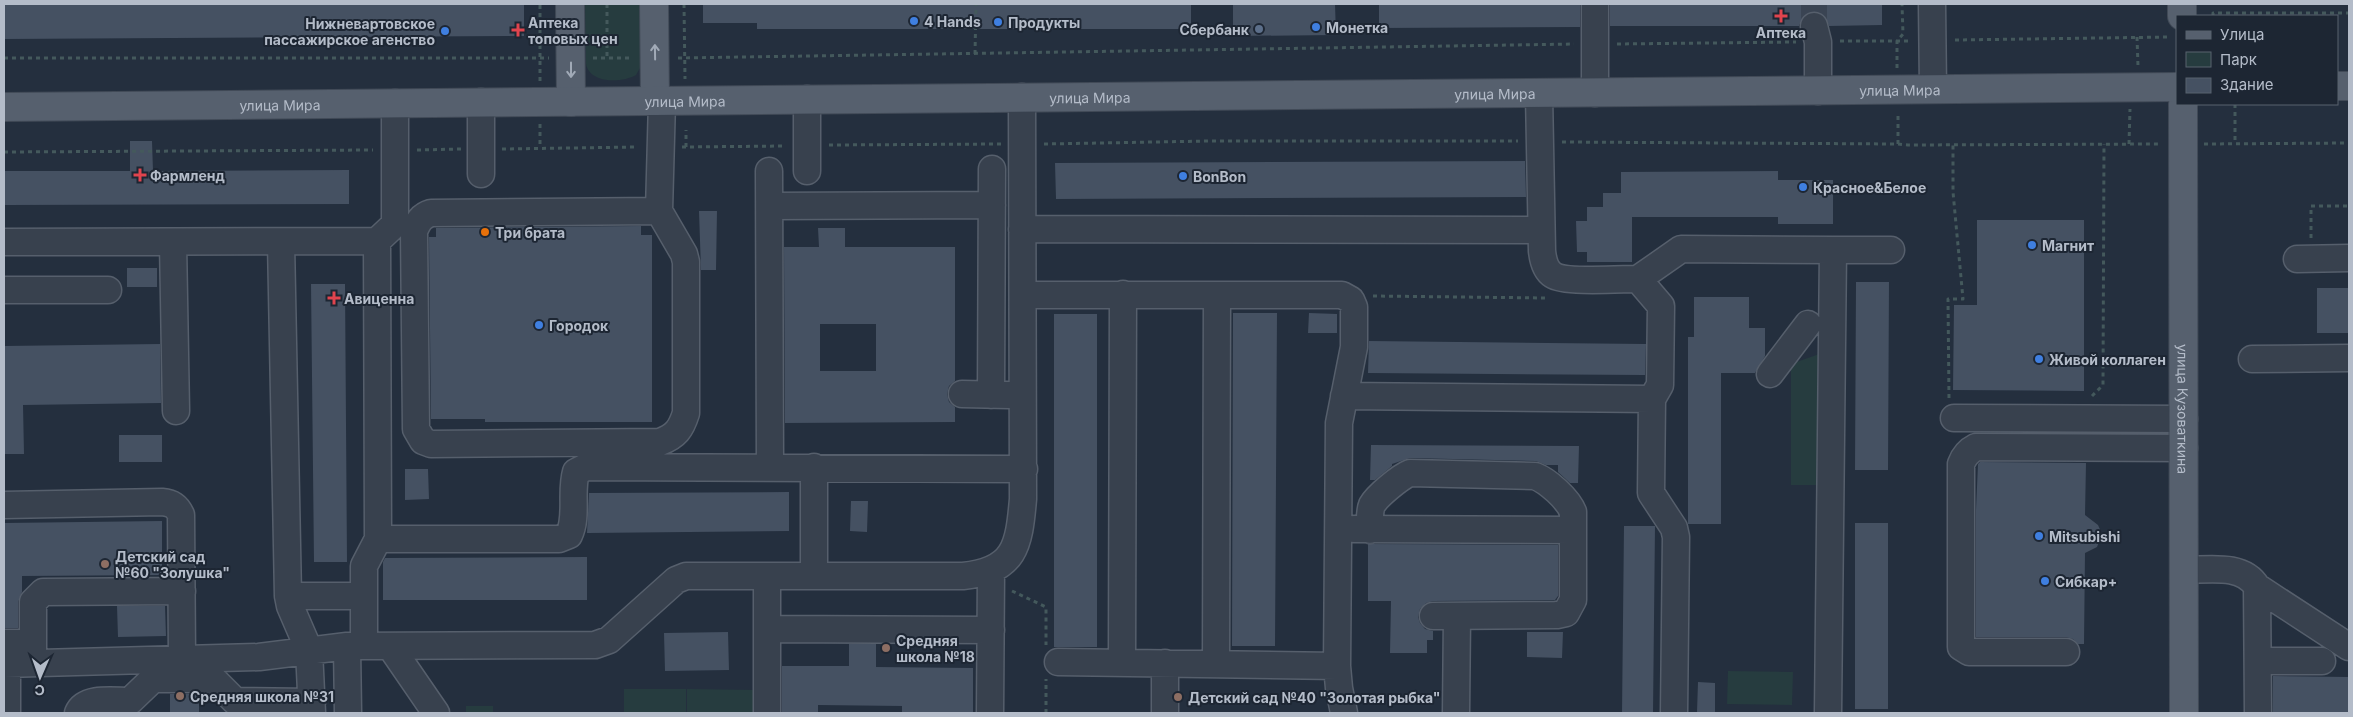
<svg xmlns="http://www.w3.org/2000/svg" width="2353" height="717" viewBox="0 0 2353 717" font-family="Inter,sans-serif">
<style>
.green{fill:#263c3f}
.building{fill:#455162;fill-rule:evenodd}
.lines{fill:none;stroke-linecap:round;stroke-linejoin:round}
.minor-tunnel{stroke:#3a4453;stroke-width:26;stroke-dasharray:26 13;stroke-linecap:butt}
.minor-casing{stroke:#565f6c;stroke-width:29}
.major-casing{stroke:#414a57;stroke-width:30}
.path{stroke:#44595c;stroke-width:3;stroke-dasharray:4 4;stroke-linecap:butt}
.minor{stroke:#38414e;stroke-width:26}
.major{stroke:#56606e;stroke-width:28}
.oneway{stroke:#a1aab7}
.health-dot{fill:#e0444e;stroke:#1d2633;stroke-width:2}
.shop-dot{fill:#3f7fe0;stroke:#1d2633;stroke-width:2}
.service-dot{fill:#5c6f8a;stroke:#1d2633;stroke-width:2}
.food-dot{fill:#e8710a;stroke:#1d2633;stroke-width:2}
.education-dot{fill:#8d6e63;stroke:#1d2633;stroke-width:2}
.labels{text-anchor:middle;dominant-baseline:central;stroke-width:4;stroke-linejoin:round;paint-order:stroke}
.poi-label{font-size:14px;font-weight:bold;fill:#b4bcc9;stroke:#1d2633;text-anchor:start}
.street-label{font-size:14px;fill:#b4bcc9;stroke:#1d2633}
</style>
<rect width="100%" height="100%" fill="#242f3e"/>
<path class="green" d="M585,4H640L641,66L636,75C622,83 590,84 586,64Z
M1822,353L1821,485H1791V364Z
M1728,671L1793,672L1792,705L1727,704Z
M624,689H686V713H624Z
M687,689L757,690V713H687Z
M466,706H493V713H466Z"/>
<path class="building" d="M4,4H524V36L4,39Z
M703,4H1191V29H757V23H703Z
M1233,4H1335L1336,35L1233,36Z
M1379,4H1580V27L1379,28Z
M1610,4H1882V25L1829,26L1824,15L1819,12L1811,11L1803,16L1799,26H1610Z
M130,141H152L153,171L349,170V204L4,205V171H130Z
M1525,161L1526,197L1056,199L1055,163Z
M1778,171V180H1833V224H1778V217H1632V262H1587V252H1577L1576,221H1587V207H1603V193H1621V172Z
M699,211H717L716,270H701Z
M1977,220H2084V391L1953,390L1954,305H1977Z
M641,226V235H652V422H485V419H431L429,237H436V228Z
M818,228H845V247H955V381L949,386L947,394L949,402L955,407V422L785,423L784,247H819ZM820,324H876V371H820Z
M127,268H157V287H127Z
M1856,282H1889L1888,470H1855Z
M311,284H345L347,562H314Z
M2317,288H2349V333H2317Z
M1694,297H1749V328H1765V356L1755,373H1721V524H1688V337H1694Z
M1233,313H1277L1275,646H1232Z
M1309,313L1337,314V333H1308Z
M1054,314H1097V647H1054Z
M1369,341L1646,344L1645,375L1368,373Z
M160,344L161,403L23,405L24,454H4V346Z
M119,435H162V462H119Z
M1371,445L1579,446L1578,483H1570L1558,472V465H1546L1536,461L1410,458L1392,464V466L1375,480H1370Z
M1980,462L2086,463L2085,515L2098,525L2102,534L2097,547L2085,553L2084,644H2078L2073,639L2066,637H1976V510L1978,464Z
M405,469H428L429,499L405,500Z
M789,492V531L587,533L589,493Z
M851,501H868L867,532L850,531Z
M162,521V575L22,576V592L18,602V628H4V523Z
M1855,523H1888V709H1855Z
M1624,526H1655L1653,713H1622Z
M1368,544L1558,545V596L1555,600L1433,601L1426,603L1420,609L1418,617L1420,623L1425,629L1433,631V640H1427V653H1390L1391,601H1368Z
M587,557V600H383V562L385,558Z
M117,606H165L166,636L118,637Z
M728,632L729,670L665,671L664,633Z
M1527,632H1563L1562,658L1527,657Z
M849,644H876V667L973,668V713H902V706L818,705V713H782V666H849Z
M2273,676L2349,677V713H2273Z
M1698,682L1715,683V712H1697Z
M170,694H199V713H170Z"/>
<g class="lines">
<path class="minor-tunnel" d="M1814,4V26"/>
<g class="minor-casing">
<path id="minor" d="M1595,4V93
M1932,4L1933,89
M1814,26L1818,42V91
M1539,94L1542,251C1543,260 1545,270 1553,275C1565,283 1621,279 1638,279L1661,306L1660,385L1652,399L1651,493L1674,528L1676,537L1674,713
M807,99V171
M481,102V174
M769,171L770,467
M770,206L992,205
M659,211L431,213C421,216 418,222 414,231L416,429L423,441L431,444L660,442C676,436 681,429 686,413V262L684,254L659,211L662,101
M1022,229L1541,230
M4,242L377,241
M173,242L176,411
M281,242L288,596L290,606L309,650L312,713
M1833,250H1891
M2297,259L2349,258
M1638,279L1681,249L1833,250L1828,713
M4,290H108
M1023,295H1342L1351,300L1354,307V347L1339,423L1337,666L1339,688L1344,713
M2252,359L2349,358
M1770,374L1808,324
M962,394L1009,395
M991,395L992,169
M1344,396L1652,399
M1954,418L2184,419
M814,467V576
M4,505L162,502C172,503 177,506 181,515L182,659
M1354,529L1573,530
M1370,530C1370,522 1369,512 1372,505C1377,496 1400,477 1410,473L1535,476C1548,481 1568,499 1573,512V600L1566,613L1557,615L1433,616
M378,539H559L569,535C578,516 570,492 576,472L586,467L1024,469
M2184,570C2208,570 2243,563 2257,587L2258,713
M2257,587L2349,647
M288,596H364
M767,629L991,630
M4,643H33
M347,646L348,713
M364,646V566L378,539L377,241L395,224V103
M390,646L436,713
M2066,652H1969L1961,647V464C1964,456 1968,451 1976,447L2184,448
M2258,661H2322
M1058,662L1337,666
M1122,662L1123,294
M33,663V602L43,592L182,591
M1165,663V713
M4,664L259,657L347,646L595,645L609,640L676,580L686,576H963C1015,571 1019,546 1023,499L1022,97
M1216,664L1217,295
M7,713V664
M78,713C85,696 115,701 130,701L153,679H213L235,701L312,702
M767,713V576
M990,713L991,571
M1456,713L1457,616"/>
</g>
<g class="major-casing">
<g id="major">
<path d="M570,4L571,102"/>
<path d="M654,4L655,101"/>
<path d="M2182,4V16"/>
<path d="M2337,86H2349"/>
<path id="s1" d="M2183,104L2184,713"/>
<path id="s2" d="M4,107L2177,87"/>
</g>
</g>
<path class="path" d="M607,4V58
M684,4L685,79
M2213,16V13H2349
M2137,37L2138,66
M1955,40L2171,37
M1840,41H1911
M1617,44L1796,42
M975,54L976,4
M4,58H549
M593,58H631
M678,58L1574,44
M1897,68V41L1903,34L1902,4
M540,81V4
M2235,104V144
M540,124V148
M1562,142L1898,144L1908,145L2160,144
M1044,144L1210,141H1518
M1898,144V112
M2129,144L2130,109
M2204,144L2349,143
M829,145L1001,144
M682,147L786,146
M686,147V130
M502,149L638,147
M417,150L461,149
M4,152L373,150
M2311,238V206H2349
M1373,296L1547,298
M2092,396L2103,385L2104,144
M1949,398L1948,299H1963L1953,192V145
M1012,591L1046,607V645
M1046,713V679"/>
<use href="#minor" class="minor"/>
<use href="#major" class="major"/>
</g>
<defs><path id="oneway-shaft" d="M-6 0H5M1.5-3L5.5 0L1.5 3" fill="none" stroke-width="1.6" stroke-linecap="round" stroke-linejoin="round" transform="scale(1.25)"/></defs>
<g class="oneway">
<use href="#oneway-shaft" transform="translate(655 52) rotate(-91)"/>
<use href="#oneway-shaft" transform="translate(571 70) rotate(90)"/>
</g>
<g class="health-dot">
<path d="M1778.5 8.5h5v5h5v5h-5v5h-5v-5h-5v-5h5z"/>
<path d="M515.5 22.5h5v5h5v5h-5v5h-5v-5h-5v-5h5z"/>
<path d="M137.5 167.5h5v5h5v5h-5v5h-5v-5h-5v-5h5z"/>
<path d="M331.5 290.5h5v5h5v5h-5v5h-5v-5h-5v-5h5z"/>
</g>
<g class="shop-dot">
<circle cx="914" cy="21" r="5"/>
<circle cx="998" cy="22" r="5"/>
<circle cx="1316" cy="27" r="5"/>
<circle cx="445" cy="31" r="5"/>
<circle cx="1183" cy="176" r="5"/>
<circle cx="1803" cy="187" r="5"/>
<circle cx="2032" cy="245" r="5"/>
<circle cx="539" cy="325" r="5"/>
<circle cx="2039" cy="359" r="5"/>
<circle cx="2039" cy="536" r="5"/>
<circle cx="2045" cy="581" r="5"/>
</g>
<circle class="service-dot" cx="1259" cy="29" r="5"/>
<circle class="food-dot" cx="485" cy="232" r="5"/>
<g class="education-dot">
<circle cx="105" cy="564" r="5"/>
<circle cx="886" cy="648" r="5"/>
<circle cx="180" cy="696" r="5"/>
<circle cx="1178" cy="697" r="5"/>
</g>
<g class="labels">
<g class="poi-label">
<text x="924" y="21">4 Hands</text>
<text x="528" y="22">Аптека<tspan x="528" dy="16">топовых цен</tspan></text>
<text x="1008" y="22">Продукты</text>
<text x="435" y="23" text-anchor="end">Нижневартовское<tspan x="435" dy="16">пассажирское агенство</tspan></text>
<text x="1326" y="27">Монетка</text>
<text x="1249" y="29" text-anchor="end">Сбербанк</text>
<text x="1781" y="32" text-anchor="middle">Аптека</text>
<text x="150" y="175">Фармленд</text>
<text x="1193" y="176">BonBon</text>
<text x="1813" y="187">Красное&amp;Белое</text>
<text x="495" y="232">Три брата</text>
<text x="2042" y="245">Магнит</text>
<text x="344" y="298">Авиценна</text>
<text x="549" y="325">Городок</text>
<text x="2049" y="359">Живой коллаген</text>
<text x="2049" y="536">Mitsubishi</text>
<text x="115" y="556">Детский сад<tspan x="115" dy="16">№60 "Золушка"</tspan></text>
<text x="2055" y="581">Сибкар+</text>
<text x="896" y="640">Средняя<tspan x="896" dy="16">школа №18</tspan></text>
<text x="190" y="696">Средняя школа №31</text>
<text x="1188" y="697">Детский сад №40 "Золотая рыбка"</text>
</g>
<g class="street-label">
<text stroke="none"><textPath href="#s2" startOffset="1896">улица Мира</textPath></text>
<text stroke="none"><textPath href="#s2" startOffset="1491">улица Мира</textPath></text>
<text stroke="none"><textPath href="#s2" startOffset="1086">улица Мира</textPath></text>
<text stroke="none"><textPath href="#s2" startOffset="681">улица Мира</textPath></text>
<text stroke="none"><textPath href="#s2" startOffset="276">улица Мира</textPath></text>
<text stroke="none"><textPath href="#s1" startOffset="305">улица Кузоваткина</textPath></text>
</g>
</g>
<rect width="2353" height="717" fill="none" stroke="#b4bcc9" stroke-width="10"/>
<rect x="2176" y="15" width="162" height="90" fill="#1d2633" stroke="#59626f"/>
<rect x="2186" y="31" width="25" height="8" fill="#56606e" stroke="#59626f"/>
<text x="2220" y="40" font-size="15" fill="#b4bcc9">Улица</text>
<rect x="2186" y="52" width="25" height="15" fill="#263c3f" stroke="#59626f"/>
<text x="2220" y="65" font-size="15" fill="#b4bcc9">Парк</text>
<rect x="2186" y="78" width="25" height="15" fill="#455162" stroke="#59626f"/>
<text x="2220" y="90" font-size="15" fill="#b4bcc9">Здание</text>
<g transform="translate(40 677) rotate(182)" stroke="#1d2633" stroke-width="4" paint-order="stroke">
<path d="M0-4L9 19L0 12L-9 19Z" fill="#b4bcc9"/>
<text y="-8" font-size="14" font-weight="bold" text-anchor="middle" fill="#b4bcc9">С</text>
</g>
</svg>
